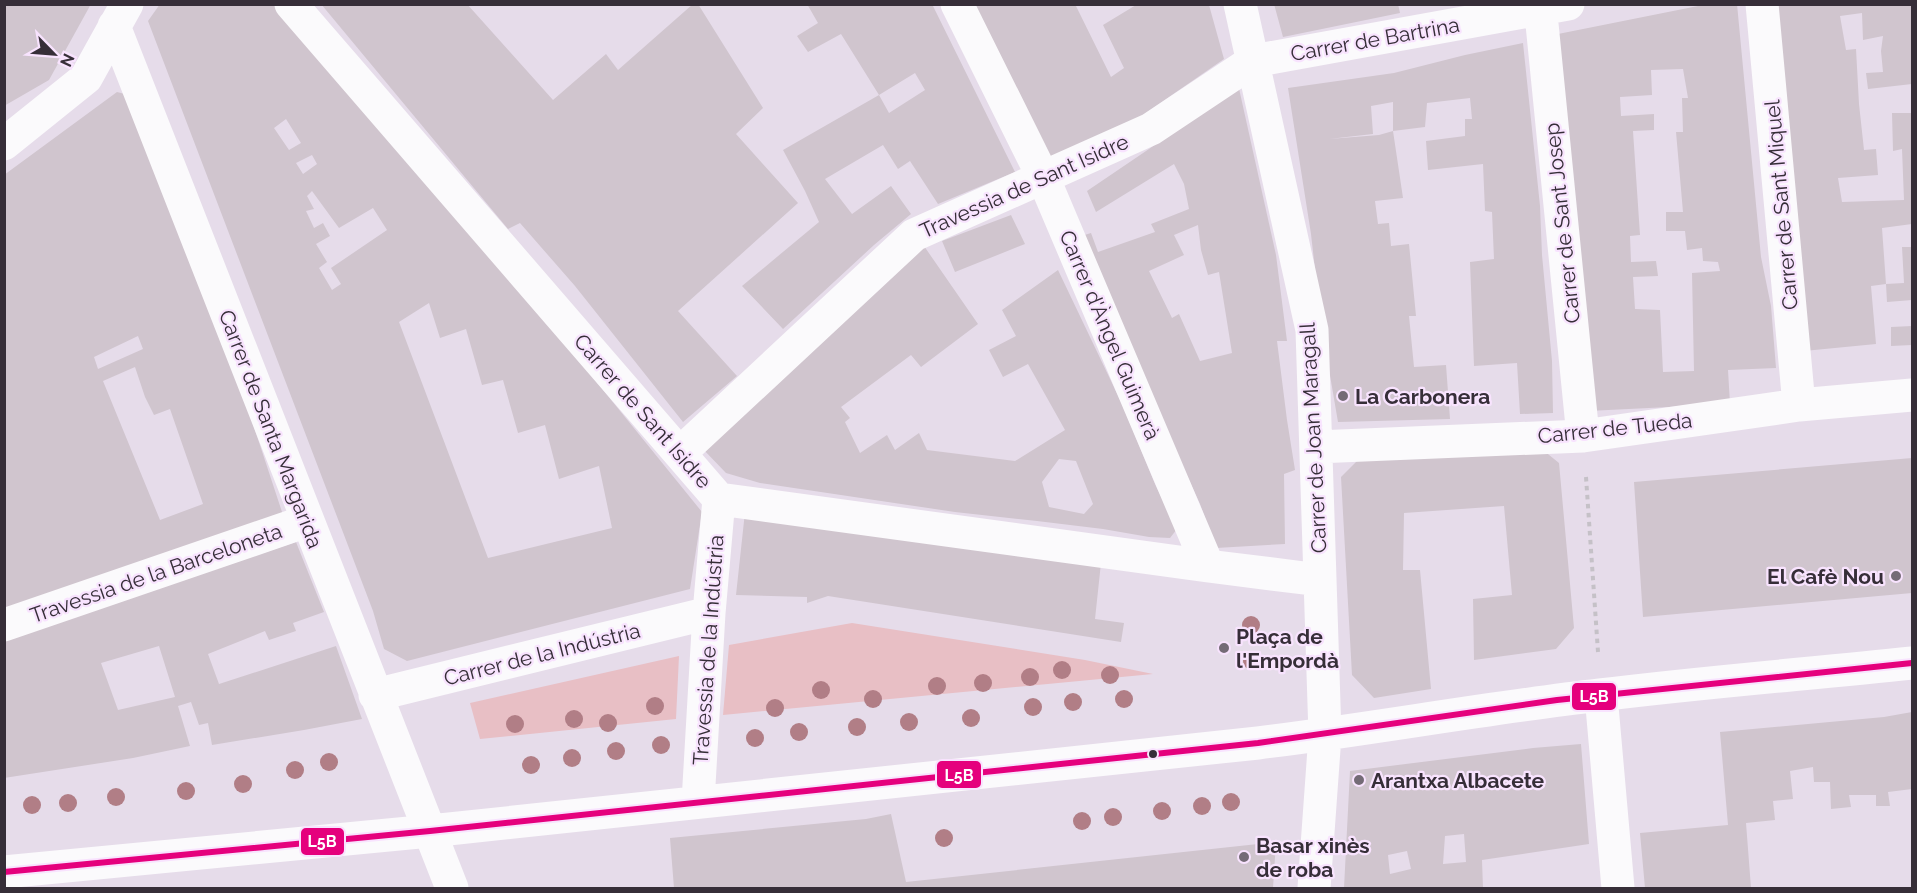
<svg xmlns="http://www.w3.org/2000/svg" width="1917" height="893" viewBox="0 0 1917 893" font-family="Raleway,sans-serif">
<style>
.green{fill:#e8bfc5}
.building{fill:#d0c5ce;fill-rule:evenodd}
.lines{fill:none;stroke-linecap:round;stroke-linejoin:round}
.path{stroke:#c5c1c7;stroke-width:4;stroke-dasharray:4.5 4.5;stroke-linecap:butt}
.street{stroke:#fbfafc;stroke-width:33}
.bus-1-casing{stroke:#f8e3fe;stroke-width:10}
.bus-1{stroke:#e5007d;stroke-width:6}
.tree{fill:#b17e86}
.poi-dot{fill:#746b76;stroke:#f8e3fe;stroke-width:2}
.bus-dot{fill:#362e38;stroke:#f8e3fe;stroke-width:2}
.labels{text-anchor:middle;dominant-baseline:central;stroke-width:4.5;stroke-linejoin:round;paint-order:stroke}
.street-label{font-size:21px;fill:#362e38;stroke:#f8e3fe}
.poi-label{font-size:21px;font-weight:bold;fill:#362e38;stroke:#f8e3fe;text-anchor:start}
.line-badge{stroke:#f8e3fe;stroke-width:2}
.badge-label{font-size:16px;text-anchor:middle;font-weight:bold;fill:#fff}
</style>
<rect width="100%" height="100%" fill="#e6dcea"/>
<path class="green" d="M852,623L1085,660L1153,674L723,715L729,645Z
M679,656L676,719L480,739L470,703Z"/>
<path class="building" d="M4,4H91L49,80L4,106Z
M160,4H285L496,258L702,512L690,589L407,661L384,649L373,611L148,21ZM286,119L301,143L289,150L274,128ZM312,155L317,164L303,174L296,163ZM312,191L339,228L373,208L387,230L331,268L341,284L332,290L319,268L327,262L316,244L330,236L323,223L314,228L306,211L314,209L307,196ZM429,303L440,338L466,329L482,385L503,380L518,433L545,425L559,479L599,466L612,528L488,558L399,322Z
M321,4H467L553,100L606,54L618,70L693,4H698L763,108L736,134L798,203L678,311L737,376L683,422L575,286L520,223L508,229Z
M807,4H932L1015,172L938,204L910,161L898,169L883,145L825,179L852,214L891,186L911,214L874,245L783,329L742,286L819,222L805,191L783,150L879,95L889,113L925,90L915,73L879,95L841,34L808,52L797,36L818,23Z
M969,4H1075L1111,77L1124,68L1103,25L1136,5H1209L1224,59L1130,124L1047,160Z
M1274,4H1398L1400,13L1283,37Z
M1708,4H1737L1761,257L1771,306L1776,368L1728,370L1730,404L1588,411L1553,35ZM1683,69L1688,98H1682L1683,132H1676L1683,212H1666V231H1685L1687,250L1702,248L1703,261L1718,262L1720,271L1692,273L1694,371L1663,372L1660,310L1635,309L1633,277L1658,276L1656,261L1631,262L1630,236L1640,235L1633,131L1654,130V114L1621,116L1620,97L1652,95L1651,70Z
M1769,4H1912V84L1868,89L1866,73L1883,72L1881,51L1883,36L1863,40L1862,13L1840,16L1846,50L1856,49L1859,104L1864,150L1876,149L1878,175L1838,178L1842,202L1904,200L1902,149L1893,151L1892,113H1912V224L1882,228L1886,284L1871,286L1876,344L1804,351Z
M1523,43L1540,206L1542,255L1552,361L1553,413L1520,414L1517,363L1474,366L1470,262L1494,259L1492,212L1485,211L1483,164L1428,170L1426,141L1465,136V119H1472L1470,98L1427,103L1425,127L1393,131V102L1371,106L1373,134L1329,139L1379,135L1393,131L1403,198L1375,201L1378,224L1389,223L1391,246L1409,244L1416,316H1409L1414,367L1446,365L1450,419L1338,422L1321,323L1311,234L1288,88L1394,73L1465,55Z
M1238,84L1276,255L1287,341H1277L1287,420L1295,470L1284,474L1285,544L1216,548L1200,504L1078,237L1091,233L1098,252L1155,232L1151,224L1189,209L1184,184L1174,164L1096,212L1087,191L1149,149ZM1198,225L1201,250L1208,275L1219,272L1232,353L1200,361L1179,314L1172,318L1149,271L1184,255L1174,235Z
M117,92L133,96L252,421L283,515L4,611V175ZM138,336L143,349L98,369L94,357ZM135,367L145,397L154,415L170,409L203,504L160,520L103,381Z
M1011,215L1025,244L955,272L942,241Z
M924,246L978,324L921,367L911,355L841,407L850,418L845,422L860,453L887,435L895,450L919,433L927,450L1015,461L1065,430L1028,364L1003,377L989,350L1016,336L1002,310L1058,270L1122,404L1155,484L1177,529L1170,538L1149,537L1103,529L1037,521L955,512L760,483L726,473L701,447ZM1059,459L1076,461L1093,504L1084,514L1049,507L1042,482Z
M1902,247H1912V300L1887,302L1886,284L1904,283Z
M1912,326V345L1891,346V327Z
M1538,446L1559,463L1574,628L1556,649L1474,660L1473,599L1512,595L1504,506L1404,513L1403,570H1420L1431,689L1374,698L1352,675L1341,477L1363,455Z
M1912,458V593L1643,617L1634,482Z
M745,512L1101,563L1095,619L1124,623L1121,642L828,596L807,603V597L736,595Z
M296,542L324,612L293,623L296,631L269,640L265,631L208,654L219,684L336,646L362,719L304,730L212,745L208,723L199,725L191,702L178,706L190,746L133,758L4,778V640ZM159,646L175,697L118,710L101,663Z
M1912,712V789L1888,792L1890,806H1876V795H1849L1851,807L1831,809L1830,782H1814L1813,767L1790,771L1793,799L1773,801L1775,820L1746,823L1751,888H1645L1640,833L1728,825L1720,732L1884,717Z
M1581,744L1589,844L1482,860L1483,888H1344L1350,771L1533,748ZM1464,834L1466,862L1443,864L1445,836ZM1407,851L1411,869L1390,874L1388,855Z
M891,814L906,882L1276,842L1273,888H674L670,838L866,819Z"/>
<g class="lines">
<path class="path" d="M1586,477L1598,652"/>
<path class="street" d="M291,4L719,499L1208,566
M957,4L1043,177L1208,566L1320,580
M1240,4L1312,330L1325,735L1314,888
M1540,4L1583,436
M1762,4L1799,405
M114,26L452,888
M4,144L86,78L127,4
M1316,447L1583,436L1799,405L1912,395
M680,453L914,235L1151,129L1253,61L1568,4
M4,625L307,521
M375,695L709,613
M1601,695L1618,888
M698,802L709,613L719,499
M4,872L430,831L1258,743C1372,729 1486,708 1600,695C1704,682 1808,674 1912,663"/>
<g class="bus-1-casing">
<path id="bus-1" d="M4,872L430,831L1258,743L1557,700L1912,663"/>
</g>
<use href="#bus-1" class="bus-1"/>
</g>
<g class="tree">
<circle cx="1251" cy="625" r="9"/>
<circle cx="1252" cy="661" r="9"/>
<circle cx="1062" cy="670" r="9"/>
<circle cx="1110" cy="675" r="9"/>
<circle cx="1030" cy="677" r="9"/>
<circle cx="983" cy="683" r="9"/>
<circle cx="937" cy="686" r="9"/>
<circle cx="821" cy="690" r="9"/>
<circle cx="873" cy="699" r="9"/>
<circle cx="1124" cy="699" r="9"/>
<circle cx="1073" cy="702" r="9"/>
<circle cx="655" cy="706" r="9"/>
<circle cx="1033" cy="707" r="9"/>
<circle cx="775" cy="708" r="9"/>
<circle cx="971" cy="718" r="9"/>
<circle cx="574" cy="719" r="9"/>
<circle cx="909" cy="722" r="9"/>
<circle cx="608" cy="723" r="9"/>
<circle cx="515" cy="724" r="9"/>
<circle cx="857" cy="727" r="9"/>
<circle cx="799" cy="732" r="9"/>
<circle cx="755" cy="738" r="9"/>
<circle cx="661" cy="745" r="9"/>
<circle cx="616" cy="751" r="9"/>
<circle cx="572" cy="758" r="9"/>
<circle cx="329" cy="762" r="9"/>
<circle cx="531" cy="765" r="9"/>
<circle cx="295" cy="770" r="9"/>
<circle cx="243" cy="784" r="9"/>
<circle cx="186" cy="791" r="9"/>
<circle cx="116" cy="797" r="9"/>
<circle cx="1231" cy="802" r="9"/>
<circle cx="68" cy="803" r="9"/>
<circle cx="32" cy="805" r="9"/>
<circle cx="1202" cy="806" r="9"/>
<circle cx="1162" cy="811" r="9"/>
<circle cx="1113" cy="817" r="9"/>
<circle cx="1082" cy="821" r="9"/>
<circle cx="944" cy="838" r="9"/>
</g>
<g class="poi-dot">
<circle cx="1343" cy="396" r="6"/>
<circle cx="1896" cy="576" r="6"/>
<circle cx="1224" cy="648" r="6"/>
<circle cx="1359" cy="780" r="6"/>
<circle cx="1244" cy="857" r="6"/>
</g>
<circle class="bus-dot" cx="1153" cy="754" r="5"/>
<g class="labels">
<g class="street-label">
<text transform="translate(1375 39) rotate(-10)">Carrer de Bartrina</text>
<text transform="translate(1024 186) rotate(-24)">Travessia de Sant Isidre</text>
<text transform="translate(1781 205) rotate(-95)">Carrer de Sant Miquel</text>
<text transform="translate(1562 223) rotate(-96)">Carrer de Sant Josep</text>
<text transform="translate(1110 335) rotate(67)">Carrer d'Àngel Guimerà</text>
<text transform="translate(643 411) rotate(49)">Carrer de Sant Isidre</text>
<text transform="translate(1615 428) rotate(-6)">Carrer de Tueda</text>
<text transform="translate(271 429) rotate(69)">Carrer de Santa Margarida</text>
<text transform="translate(1313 438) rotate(-93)">Carrer de Joan Maragall</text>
<text transform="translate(156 573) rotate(-19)">Travessia de la Barceloneta</text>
<text transform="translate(708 650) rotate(-86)">Travessia de la Indústria</text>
<text transform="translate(542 654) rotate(-14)">Carrer de la Indústria</text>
</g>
<g class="poi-label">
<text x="1355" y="396">La Carbonera</text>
<text x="1884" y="576" text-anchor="end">El Cafè Nou</text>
<text x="1236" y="636">Plaça de<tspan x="1236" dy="24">l'Empordà</tspan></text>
<text x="1371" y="780">Arantxa Albacete</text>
<text x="1256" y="845">Basar xinès<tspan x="1256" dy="24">de roba</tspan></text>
</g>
</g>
<g class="line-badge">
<rect x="1571" y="682" width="46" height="29" rx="6" fill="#e5007d"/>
<rect x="936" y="760" width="46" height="29" rx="6" fill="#e5007d"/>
<rect x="300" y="827" width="45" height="29" rx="6" fill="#e5007d"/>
</g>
<g class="badge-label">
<text x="1594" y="702">L5B</text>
<text x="959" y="781">L5B</text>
<text x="322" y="847">L5B</text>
</g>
<rect width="1917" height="893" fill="none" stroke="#362e38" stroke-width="12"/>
<g transform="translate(54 54) rotate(115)" stroke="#f8e3fe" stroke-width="4.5" paint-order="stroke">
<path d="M0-4.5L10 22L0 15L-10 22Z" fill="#362e38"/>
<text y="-9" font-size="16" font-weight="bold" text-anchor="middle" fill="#362e38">N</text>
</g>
</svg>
